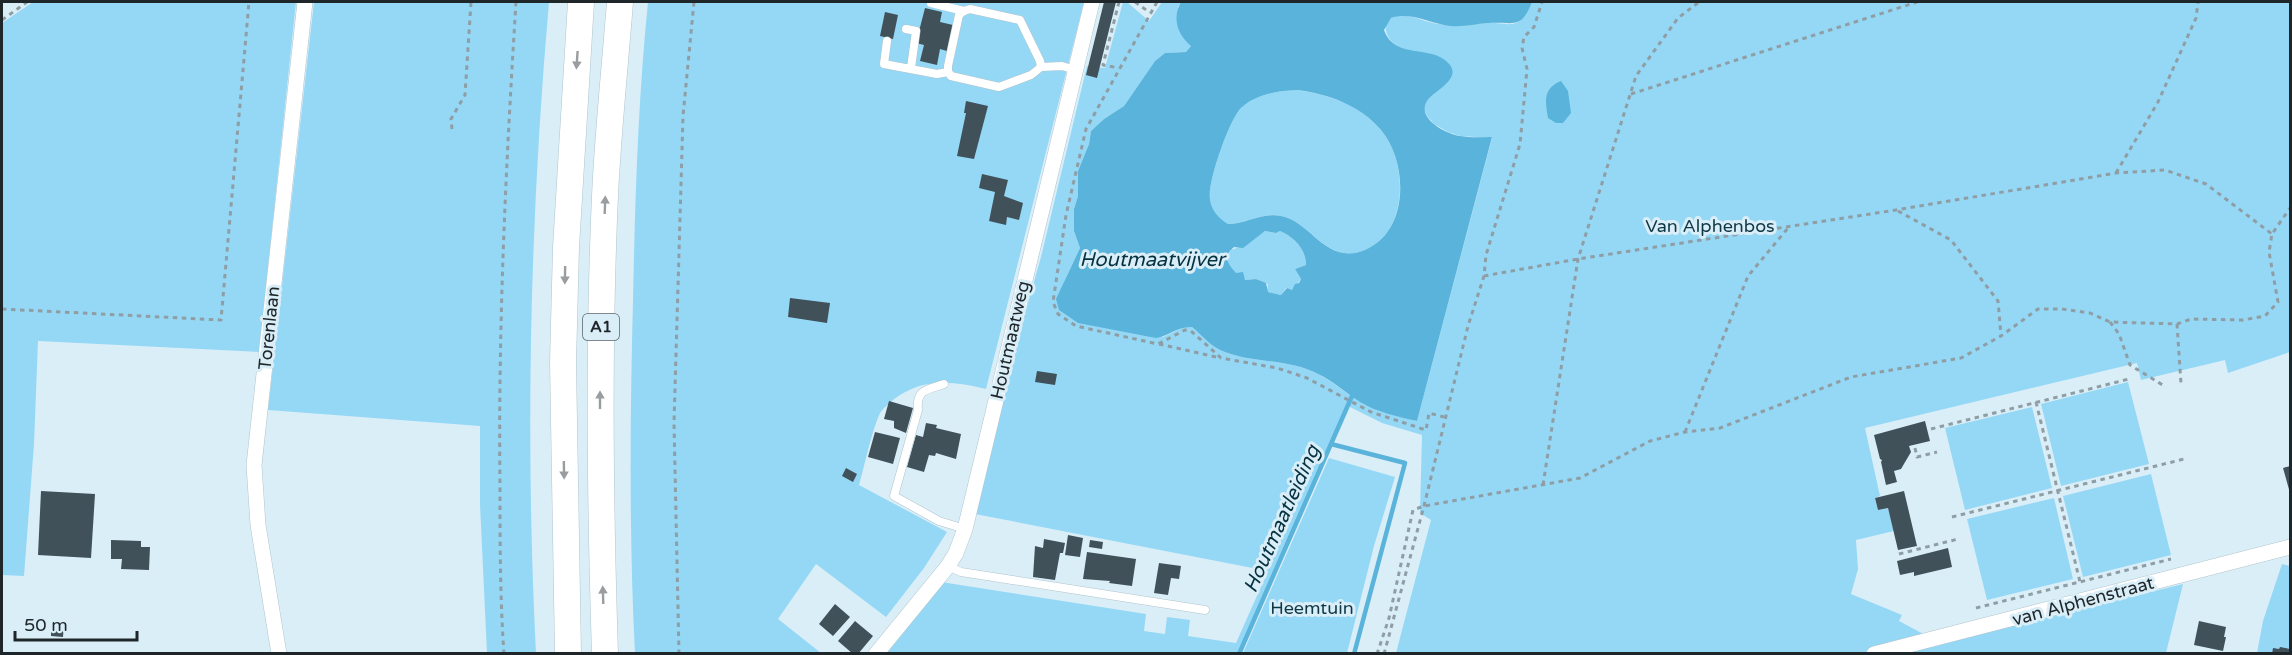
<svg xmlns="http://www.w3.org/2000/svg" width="2292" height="655" viewBox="0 0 2292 655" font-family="'Varela Round',sans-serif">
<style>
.green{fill:#95d8f6}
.water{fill:#5ab3da;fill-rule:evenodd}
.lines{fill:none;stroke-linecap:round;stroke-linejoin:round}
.stream{stroke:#5ab3da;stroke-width:4.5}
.building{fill:#405159}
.service-casing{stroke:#b0c4cd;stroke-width:9}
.minor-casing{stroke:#b0c4cd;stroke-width:16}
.motorway-casing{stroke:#b0c4cd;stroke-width:27}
.path{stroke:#8f9ea5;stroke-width:3;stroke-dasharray:4.5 4.5;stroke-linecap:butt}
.service{stroke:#fff;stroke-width:8}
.minor{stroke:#fff;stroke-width:15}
.motorway{stroke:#fff;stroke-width:26}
.oneway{fill:#9a9d9f}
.labels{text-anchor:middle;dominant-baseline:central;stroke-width:6;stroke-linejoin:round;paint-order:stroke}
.shield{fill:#daeef8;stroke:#576268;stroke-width:1.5}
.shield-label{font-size:16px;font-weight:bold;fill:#1f262a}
.park-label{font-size:18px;fill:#0e3747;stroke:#daeef8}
.street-label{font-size:18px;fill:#1f262a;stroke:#daeef8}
.water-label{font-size:20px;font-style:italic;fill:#063141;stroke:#daeef8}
</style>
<rect width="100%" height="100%" fill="#daeef8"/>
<path class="green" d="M33,2H296L259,352L38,341L34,444L24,576L2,575V23Z
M314,2H549C530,218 525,436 536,653H487L480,505V426L268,410Z
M648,2H1084L986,389C953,381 922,377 893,400C889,404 883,408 880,413C871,433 865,464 859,485L947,532L924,568L886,617L816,564L778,619L821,653L635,654C629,536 630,418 633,300C635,202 638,99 648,2Z
M1123,2H1127L1149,21L1162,2H1181L1178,7L1191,46L1186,52L1165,53L1155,61L1124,106L1104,119L1091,131L1089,144L1078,171V196L1074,209V231L1080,248L1064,282L1163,337L1184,327H1192C1202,335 1208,344 1220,350C1251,364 1288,358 1318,374C1334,382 1348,395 1364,404C1381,412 1399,417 1417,421L1492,138L1460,136L1448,132L1434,124L1427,116L1424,108L1427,100L1423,53C1414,52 1405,51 1397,46C1385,38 1379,20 1397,16C1410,13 1421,21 1433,23C1453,27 1469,24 1488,23C1497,22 1508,26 1516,23C1526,18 1528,11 1532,2H2290V352L2228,373L2225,360L2141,380L2137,363L1865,428L1880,496L1875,498L1878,510L1888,508L1894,531L1856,540L1858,569L1851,594L1902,615L1899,621L1929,637L1861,654L1396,653L1431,520L1420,513L1422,435L1382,423L1348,406L1239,653L882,654L941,582L1146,614L1144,631L1165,634L1167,617L1190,620L1188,636L1236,643L1268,571L975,514L1003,391L1041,257L1087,66L1105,68Z
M1297,90C1329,95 1359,104 1381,130C1408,162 1409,232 1365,250C1327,266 1312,222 1281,216C1264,212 1245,224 1227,224C1218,219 1211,210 1210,199C1207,183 1229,120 1241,108C1256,94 1277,91 1297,90Z
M1265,231L1276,233L1280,231C1294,237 1306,249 1306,265L1295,269L1301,279L1292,290L1286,288L1281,295L1267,292L1268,284L1256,279L1245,280C1232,271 1222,266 1231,250L1245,245Z
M2128,382L2149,464L2061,486L2041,404Z
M2032,407L2052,488L1965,510L1945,428Z
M1329,458L1395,477L1374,546L1347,653H1243Z
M2151,474L2171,555L2083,577L2063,496Z
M2054,498L2073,579L1987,600L1967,519Z
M2282,564L2290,566V653H2257L2263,621Z
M2183,584L2166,653L1897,654Z"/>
<path class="water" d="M1181,2H1532C1521,31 1513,21 1488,23C1475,24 1464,27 1451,26C1431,24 1411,11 1391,18L1384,30C1395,61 1433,43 1450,65C1461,80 1433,91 1427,101C1416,119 1447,134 1460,136C1470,138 1482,137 1492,137L1417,421C1398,417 1377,412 1360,402C1346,393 1333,381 1318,374C1288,358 1251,364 1220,350C1208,344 1202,335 1192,327C1178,326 1169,336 1156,338L1078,323L1059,310L1056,299L1080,248L1074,231V209L1078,196V171L1089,144L1091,131L1104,119L1124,106L1155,61L1165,53L1186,52L1191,46C1177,34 1172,18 1181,2ZM1297,90C1328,94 1360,105 1381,130C1408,162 1410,231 1365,250C1326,266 1312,222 1281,216C1264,212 1245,224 1228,224C1219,219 1211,210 1210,199C1207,183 1229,120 1241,108C1256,94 1277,91 1297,90ZM1265,231L1276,233L1280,231C1294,237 1306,249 1306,265L1295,269L1301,279L1299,283L1295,284L1292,290L1287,288L1281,295L1268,292L1266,283L1256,279L1245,280L1243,272L1236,273C1228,264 1222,257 1234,247L1243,248Z
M1561,81L1568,91L1571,113L1563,123H1556L1548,118C1545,101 1543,88 1561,81Z"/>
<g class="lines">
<path class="stream" d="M1331,444L1405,463L1354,654
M1239,654L1352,396"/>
</g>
<path class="building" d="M1104,2H1116L1097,78L1086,75Z
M925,8L942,12L940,22L953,25L947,51L940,49L937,65L920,61L924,45L916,43Z
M885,12L898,15L893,39L880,36Z
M966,101L988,106L974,159L957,156L966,113H964Z
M982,174L1008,180L1004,196L1023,203L1019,220L1007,217L1006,225L989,221L995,192L979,188Z
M790,298L830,303L827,323L788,317Z
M1037,371L1057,374L1055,385L1035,382Z
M889,401L913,408L906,433L894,428V421L884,419Z
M1925,421L1930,441L1909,446L1911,452L1901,469L1894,471L1897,482L1886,485L1881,462L1882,460L1880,459L1874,435Z
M926,423L937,425L936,428L961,434L956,459L936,453L935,456L929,455L924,472L907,467L916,435L923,437Z
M875,432L900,438L893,464L868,457Z
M2290,466V493L2283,468Z
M846,468L857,474L853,482L842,476Z
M41,491L95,494L91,558L38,555Z
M1904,491L1917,546L1898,550L1888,508L1878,510L1875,498Z
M1068,535L1083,538L1080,557L1065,555Z
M1044,539L1065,543L1063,553H1060L1055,580L1033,577L1035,546L1043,548Z
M111,540L141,541V547H150L149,570L121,569L122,559H111Z
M1090,540L1103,542L1102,549L1089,547Z
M1948,548L1952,567L1914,576V572L1900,575L1897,561Z
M1087,552L1136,559L1132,586L1109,583L1110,581L1083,579Z
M1159,563L1181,566L1179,579L1171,578L1168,595L1154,593Z
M835,604L850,617L833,636L819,624Z
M855,621L873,636L858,654H853L838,641Z
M2199,621L2226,627L2224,637H2226L2223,651L2194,645Z
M51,622L64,623L63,637L51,636Z
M2280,647L2290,649V654H2272L2273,648L2279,649Z"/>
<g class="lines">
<g class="service-casing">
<path id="service" d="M931,3L964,11
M906,29L916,31L911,68
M887,41L884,64L937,74L948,72
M1041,67L1031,75L999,87L951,76L948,72V66L959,15L964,11L970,9L1020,20L1040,61L1041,67L1062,66L1075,70
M944,384C927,390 916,389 918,410L894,496L939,521L965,529
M948,566L961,572L1205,610"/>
</g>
<g class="minor-casing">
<path id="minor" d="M279,654L258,525L254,465L305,2
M876,654L948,566L956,553L965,529L1092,2
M1874,654L2290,547"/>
</g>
<g class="motorway-casing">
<path id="motorway" d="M568,654L563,362L566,247L581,2
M605,654C600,501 598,349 605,196C608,131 615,66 620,2"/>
</g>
<path class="path" d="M1119,2L1103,65L1119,68
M1135,2L1149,12
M1157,2L1086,129L1066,215L1053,302L1058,314L1076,326L1158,344L1185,330L1191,331L1221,358L1277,368L1307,378L1371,412L1426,430L1429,413L1444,417
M2,20L27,2
M1631,94L1917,2
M452,129L451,119L465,95L471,2
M2116,173L2158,102L2196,18L2198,2
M1898,211L1951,240L1998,301L2001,336
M1484,276L1578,259L1896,210L2116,173L2165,170L2206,184L2272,234
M2,309L221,320L249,2
M2110,322L2119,334L2130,365L2166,387
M2177,324L2181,384
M1159,344L1220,358
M2036,402L2080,582
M1931,429L2129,379
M1685,432L1748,276L1788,228
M1915,448L1917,457L1937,452
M1543,485L1578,259L1636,76L1678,18L1699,2
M1952,517L2184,459
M1899,554L1958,539
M1976,608L2171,559
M504,654C500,598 500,542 500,486C498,324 506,163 516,2
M679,654L674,423L683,116L694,2
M1377,654L1389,618L1413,510L1424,506L1580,478L1650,441L1685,432L1720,428L1851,377L1961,358L2001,336L2038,309H2062L2090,313L2110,322L2177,324L2191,319L2243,320L2265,316L2278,302L2269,252L2272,234L2290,208
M1384,654L1424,506L1468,326L1484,276L1486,255L1520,144L1527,69L1522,48L1524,37L1534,27L1542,2"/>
<use href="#service" class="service"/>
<use href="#minor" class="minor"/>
<use href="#motorway" class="motorway"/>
</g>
<defs><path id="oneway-solid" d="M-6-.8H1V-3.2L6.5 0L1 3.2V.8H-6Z" transform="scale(1.5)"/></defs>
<g class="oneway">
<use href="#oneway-solid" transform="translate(577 60) rotate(94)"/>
<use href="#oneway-solid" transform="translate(605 205) rotate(-88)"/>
<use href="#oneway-solid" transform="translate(565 275) rotate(91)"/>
<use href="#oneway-solid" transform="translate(600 400) rotate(-90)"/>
<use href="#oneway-solid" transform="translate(564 470) rotate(89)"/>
<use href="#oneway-solid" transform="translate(603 595) rotate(-92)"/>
</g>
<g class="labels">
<rect class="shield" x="583" y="314" width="36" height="26" rx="4.5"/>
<g class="shield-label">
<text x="601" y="327">A1</text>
</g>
<g class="park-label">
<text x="1710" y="226">Van Alphenbos</text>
<text x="1312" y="608">Heemtuin</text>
</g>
<g class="street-label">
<text transform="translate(269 328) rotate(-84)">Torenlaan</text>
<text transform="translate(1010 340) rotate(-77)">Houtmaatweg</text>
<text transform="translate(2083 601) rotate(-15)">van Alphenstraat</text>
</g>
<g class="water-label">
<text x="1152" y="260">Houtmaatvijver</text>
<text transform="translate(1282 519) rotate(-66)">Houtmaatleiding</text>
</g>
</g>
<rect width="2292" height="655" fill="none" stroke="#1f262a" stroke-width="6"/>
<path d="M15 631v9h122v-9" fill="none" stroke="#1f262a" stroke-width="3"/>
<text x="24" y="631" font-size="18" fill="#1f262a" stroke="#daeef8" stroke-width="4.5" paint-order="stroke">50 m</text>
</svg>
